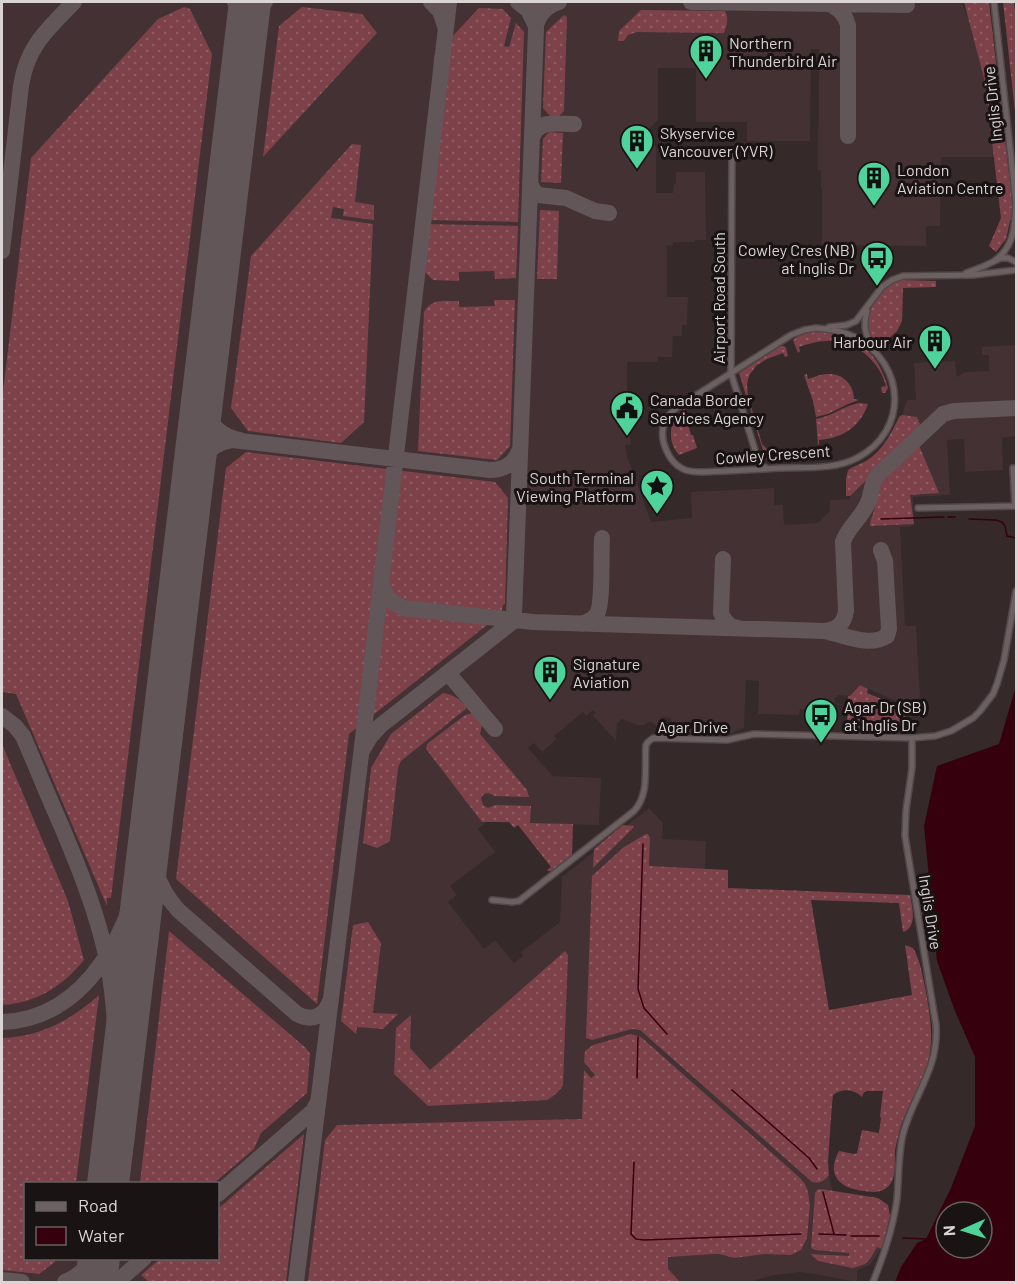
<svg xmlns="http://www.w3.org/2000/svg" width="1018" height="1284" viewBox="0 0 1018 1284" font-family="Barlow,sans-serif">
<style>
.built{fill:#433133;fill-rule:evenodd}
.grass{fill:url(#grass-dots)}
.water{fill:#36000d;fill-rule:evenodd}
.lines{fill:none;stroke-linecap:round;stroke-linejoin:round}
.stream{stroke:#36000d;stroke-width:1.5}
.taxiway{stroke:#625658;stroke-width:16}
.runway{stroke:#625658;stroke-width:42}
.minor-casing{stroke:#514849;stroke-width:8}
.minor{stroke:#6d6061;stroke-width:5}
.labels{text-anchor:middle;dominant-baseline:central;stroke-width:6;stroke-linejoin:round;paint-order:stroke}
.poi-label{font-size:16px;fill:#dbd4d4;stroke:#191314;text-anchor:start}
.street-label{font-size:16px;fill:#dbd4d4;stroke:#191314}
</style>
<defs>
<pattern id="grass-dots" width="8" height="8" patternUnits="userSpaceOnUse" patternTransform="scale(1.5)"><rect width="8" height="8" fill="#7d414a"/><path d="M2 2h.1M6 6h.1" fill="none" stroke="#8f5c63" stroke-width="1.8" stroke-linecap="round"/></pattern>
</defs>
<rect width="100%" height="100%" fill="#35292a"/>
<path class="built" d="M2,2H962L979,49L987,76L994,157H941L940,226H926V246L822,245V188H821V170H818L819,49H811L810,141H747V122H696V68H658V120L642,136L643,141L651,142L656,147V193H673L674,184H676V172H705L706,240H695V242H673V245L667,246V297H688L687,325H682V336H673L672,357H658L657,362H627V416L631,444L625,445L627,456L651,522L692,518L691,492L774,488V505H783L784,525L818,523L830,511V500L850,499L849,474L880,452L898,425L907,400H916L914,363L955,361L957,377L965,372L989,371V355H982V347L1016,345V436L1002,438L1003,470L965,472L964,439L947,440L950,495L913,497L914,526L900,527L905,626H916L920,696L919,699L909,707L860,685L850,696L838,695L837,697H835L834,711L800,709L799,715L758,714L759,681L746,680L744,728L730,734L676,732L677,726H671V718L661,717L660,726L655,725L650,721L644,725H637L622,719L617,724L616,741L593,715L596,713L593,710L586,716L583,712L554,736L557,739L542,752L534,743L528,748L553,776L601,778L599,825L486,822L478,829L495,852L450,886L457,895L448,902L484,949L495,940L514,963L523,956L521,952L560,922L562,877L649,808L663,823L662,839L706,841L705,869L728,870V888L803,891L827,1168L833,1192L869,1197L882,1247L870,1265L857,1270V1282L814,1274L801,1272L774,1275L749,1282H2ZM26,1184H218V1258H26Z"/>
<path class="grass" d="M964,2H989L1013,208L1006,239L996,252L989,246L1001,218L985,82Z
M1003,2H1014L1016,19V121Z
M184,7L190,9L212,54L111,898H107V906L16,694L2,692V400L31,158L158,19Z
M302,7L362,14L377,33L263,157L279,26Z
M479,8L503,9L511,18L504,46L509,47L516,23L524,32L518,222L427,220L434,56Z
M641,10L725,11C729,18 727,26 724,33L637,32L628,35L624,41H618L619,31Z
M564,15L567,17L564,111L559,116H550L543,108L546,32Z
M549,132L563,133L561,183L541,182L543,139Z
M352,144L361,145L355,202L374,205V220L343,216L344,209L333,207L331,218L373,224L364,422L341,443L248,431L231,408L251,256Z
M540,210L559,211L557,279H537Z
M427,224L518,226L516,278L495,279L494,271L459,272V281L433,280L425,272Z
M901,280L936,281V287L903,288L902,321L897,331L882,345L879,346C876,342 871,339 869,335C861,319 876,296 888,286C892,283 897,282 901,280Z
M494,300H515L510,446L497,460L418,451L424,312C431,298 445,301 459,301V307L495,306Z
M822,331C857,337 879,352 888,388L885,393H882L881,387L886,386C879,360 854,339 826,341C817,341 808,344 799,347L800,351L798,353L793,340C801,333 812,332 822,331Z
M781,346H784L786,348L788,356L785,357L783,353L767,359L757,365L750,374L748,379L747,385L748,396L762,444L767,449L771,446L774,448L773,460H766L739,373Z
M807,374L808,379C815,377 821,374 828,374C843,373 854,385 854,399L859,400L848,404L828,414L816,417L813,401L804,375Z
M859,403L868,404C860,427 843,438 819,440V445H818L816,419C832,416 844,406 859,403Z
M685,408V413L691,435H693L697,448L679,455C666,440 669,419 685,408Z
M902,415L917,417L920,424L918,430L850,496H846V479L848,470C854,466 860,464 866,461C883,450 891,434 899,417Z
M918,443L939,493L910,495L914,524L870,526C870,519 874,514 875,506C876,498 876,489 876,480Z
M246,452L495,482L508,498L505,604L503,605L501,614L349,734L317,1004L176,879L226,468Z
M860,685L868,689L867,693L896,705C903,712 910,720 906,730L901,732L878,733L877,734L844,732V723L847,722L848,696H850Z
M443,693C455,695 459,699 467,708L401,761L398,768L390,841L377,848L363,843L371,768L391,734Z
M472,713L482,725L480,734L527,790L529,797L495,796L488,793L484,794L481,798L483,805L488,808L495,805L531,806L530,823L573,824L572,855L553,871H548L547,870L551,867L518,825L514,828L509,822H482L426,749L427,744L465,715Z
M2,744L68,901L84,960C62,987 36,1003 2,1005Z
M623,825L634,826L633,828L593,868L594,849Z
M646,834H648L650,838L649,866L728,870V888L910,895C912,907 918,927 903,932L899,903L811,900L829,1010L912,995L905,945L913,948C920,960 922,973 925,987C931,1020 936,1046 923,1077C915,1096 904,1113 899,1132C898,1138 896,1144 895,1150C894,1163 898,1181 885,1189C878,1193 871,1192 863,1191C839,1188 826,1175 839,1151L854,1154L857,1153L862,1130L879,1133L881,1118L880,1116L883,1091H866V1092H864L862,1097C854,1089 842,1088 833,1095L832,1104L828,1161L829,1175C824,1181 821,1184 812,1182L640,1030L632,1029L592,1040L586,1038L592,876L624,847Z
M368,922L381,943L373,1013L398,1014L383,1029L357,1027L356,1034L341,1021L353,925Z
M169,931L306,1048L310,1054L307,1093L261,1133L254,1149L214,1183H140Z
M565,951L568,955L563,1085C559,1092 554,1096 547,1100L428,1106L394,1074L396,1028L411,1015L410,1048L430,1070Z
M99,995L76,1183L26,1184V1258L55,1259V1262L39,1274L2,1270V1038C40,1037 71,1020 99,995Z
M631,1034L641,1037L800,1178L805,1184L808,1192L810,1205L807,1238L801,1250L791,1255L764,1254L742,1257L735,1258L719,1254H713L668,1257V1269L680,1282H308L325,1140L337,1125L582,1119L584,1070L591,1078L595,1075L584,1062L585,1051L593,1045Z
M304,1134L286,1282H149L141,1275L160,1259L218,1258V1209Z
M821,1189L878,1198L888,1205L890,1216L882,1249L877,1247L870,1259L865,1264L853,1268L818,1261L811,1254L849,1256V1253L815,1250L811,1248L815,1193L817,1190Z"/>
<path class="water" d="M1016,686V1282H895L901,1267L917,1243L926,1239L951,1188L975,1126V1057L955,1011L937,961L924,826L937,766L999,744ZM946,1212H982V1248H946Z"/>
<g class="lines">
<path class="stream" d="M948,517H955
M881,519L944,517
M969,519L996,520L1002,522L1005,526L1007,536L1016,538
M643,844L638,989L644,1008L667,1034
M637,1078L638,1037
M732,1090L809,1158L817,1169
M634,1162L631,1234L636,1239L644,1240L801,1234
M823,1192L834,1234
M819,1234L846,1235
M851,1236H879
M903,1238L926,1239"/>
<path class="taxiway" d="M235,2L242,15L245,35
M431,2L440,11L445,26
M518,2L528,10L535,24
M691,2L907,5
M827,3C838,7 845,14 848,25V136
M536,26C539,13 547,6 559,2
M245,45C249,28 252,14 265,2
M532,138C537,119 558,124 574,124
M530,182L533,190L538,195L566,198L595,211L609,213
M2,251L21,86C27,46 47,30 74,2
M205,381C204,410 207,433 240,440
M191,491C197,465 202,446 232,440L490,470C505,470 514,464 520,449
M723,559L721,613C724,621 729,627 738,628
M381,585L388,598L402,608L533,622L824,631C843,634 868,648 887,636L889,629L885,561L881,550
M581,624C588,622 593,620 597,614C603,605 601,552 602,538
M824,631C837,630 844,624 846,611L843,542C848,526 864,516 869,500C872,491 871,484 877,476L943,414L954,411L1016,408
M448,673L495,729
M2,716L15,726L23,736C36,766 48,796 61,825C80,870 98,915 108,964C117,1014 117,1064 116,1115
M363,749L370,737L380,726L506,627L511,623L514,616L537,2
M151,825C151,859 154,883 178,910L297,1014C312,1022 325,1016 330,1001
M2,1022C90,1019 132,925 146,850
M218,1194L313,1111L318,1102
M104,1258L108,1270L117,1282
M2,1280L22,1282
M65,1282C77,1277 86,1270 93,1258
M117,1282L144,1258
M296,1282L361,755L449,2"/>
<path class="runway" d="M108,1184L250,2
M96,1282L99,1258"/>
<g class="minor-casing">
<path id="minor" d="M994,2L1016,203
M732,151L731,373L759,463L766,468
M994,261C1015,247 1015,224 1016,201
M966,273L982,267L1001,258H1008L1016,262
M867,311C863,326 865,335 873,347
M829,327L847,325L856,321L882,287L892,280L903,276L973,275L1016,270
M816,328C829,329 843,331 855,337C906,364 909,431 857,458C834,470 805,467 780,468C754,470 728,471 702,472C696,472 689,472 683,469C668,462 659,439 664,424C666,417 671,413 676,408L791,335L804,330Z
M1013,468L1015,505
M918,508L1016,506
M492,900L512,902L519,901L634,811C650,794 644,767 646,745L648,742L653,738L727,740L754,734L912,738L935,736L951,731L973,718L980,711L993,694L997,684L1004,660L1016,591
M873,1282C884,1255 893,1229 897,1199C899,1177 898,1155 903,1134C913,1095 939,1070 936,1025L905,836L906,810L912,768V738"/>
</g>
<use href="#minor" class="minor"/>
</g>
<defs>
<g id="building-pin" transform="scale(1.725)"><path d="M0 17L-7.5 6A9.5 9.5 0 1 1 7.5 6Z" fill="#4ed39a" stroke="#191314"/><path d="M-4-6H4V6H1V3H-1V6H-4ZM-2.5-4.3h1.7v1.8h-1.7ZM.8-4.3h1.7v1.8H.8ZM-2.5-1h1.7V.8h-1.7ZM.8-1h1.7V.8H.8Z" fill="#111"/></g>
<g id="bus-pin" transform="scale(1.725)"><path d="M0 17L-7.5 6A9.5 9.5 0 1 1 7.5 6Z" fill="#4ed39a" stroke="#191314"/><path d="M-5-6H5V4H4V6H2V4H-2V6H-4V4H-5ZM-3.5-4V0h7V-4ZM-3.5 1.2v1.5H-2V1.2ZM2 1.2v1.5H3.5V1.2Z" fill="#111"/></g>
<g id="civic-pin" transform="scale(1.725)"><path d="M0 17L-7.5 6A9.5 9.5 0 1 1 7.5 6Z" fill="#4ed39a" stroke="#191314"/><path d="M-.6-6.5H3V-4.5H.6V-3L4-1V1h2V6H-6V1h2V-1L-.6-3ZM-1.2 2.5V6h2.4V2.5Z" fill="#111"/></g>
<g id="sight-pin" transform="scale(1.725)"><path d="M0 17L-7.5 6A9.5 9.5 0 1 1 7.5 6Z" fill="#4ed39a" stroke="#191314"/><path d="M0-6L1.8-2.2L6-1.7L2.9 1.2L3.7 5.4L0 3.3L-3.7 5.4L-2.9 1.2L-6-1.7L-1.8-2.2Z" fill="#111"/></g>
</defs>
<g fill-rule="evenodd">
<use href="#building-pin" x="706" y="51"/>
<use href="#building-pin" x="637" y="141"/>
<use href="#building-pin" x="874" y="178"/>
<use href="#bus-pin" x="877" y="258"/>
<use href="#building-pin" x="935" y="341"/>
<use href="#civic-pin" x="627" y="408"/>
<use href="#sight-pin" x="657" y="486"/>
<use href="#building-pin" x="550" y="672"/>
<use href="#bus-pin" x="821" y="715"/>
</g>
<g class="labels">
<g class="poi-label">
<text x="729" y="42">Northern<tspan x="729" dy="18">Thunderbird Air</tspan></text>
<text x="660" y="132">Skyservice<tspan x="660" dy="18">Vancouver (YVR)</tspan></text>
<text x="897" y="169">London<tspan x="897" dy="18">Aviation Centre</tspan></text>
<text x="854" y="249" text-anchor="end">Cowley Cres (NB)<tspan x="854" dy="18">at Inglis Dr</tspan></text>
<text x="912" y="341" text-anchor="end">Harbour Air</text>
<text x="650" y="399">Canada Border<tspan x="650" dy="18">Services Agency</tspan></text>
<text x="634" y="477" text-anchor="end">South Terminal<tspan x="634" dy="18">Viewing Platform</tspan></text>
<text x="573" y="663">Signature<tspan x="573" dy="18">Aviation</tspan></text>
<text x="844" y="706">Agar Dr (SB)<tspan x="844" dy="18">at Inglis Dr</tspan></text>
</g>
<g class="street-label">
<text transform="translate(992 104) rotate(-96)">Inglis Drive</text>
<text transform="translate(718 298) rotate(-90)">Airport Road South</text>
<text transform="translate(773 454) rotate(-4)">Cowley Crescent</text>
<text x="693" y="726">Agar Drive</text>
<text transform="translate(931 912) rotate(81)">Inglis Drive</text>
</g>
</g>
<rect width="1018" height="1284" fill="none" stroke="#dbd4d4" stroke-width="6"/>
<rect x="24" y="1182" width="195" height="78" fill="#191314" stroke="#676061" stroke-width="1.5"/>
<rect x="36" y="1202" width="30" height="9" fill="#6d6061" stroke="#676061" stroke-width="1.5"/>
<text x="78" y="1212" font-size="18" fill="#dbd4d4">Road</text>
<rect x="36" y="1227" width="30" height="18" fill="#36000d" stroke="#676061" stroke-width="1.5"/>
<text x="78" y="1242" font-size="18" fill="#dbd4d4">Water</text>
<g transform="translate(964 1230) rotate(267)"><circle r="28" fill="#191314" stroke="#676061" stroke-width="1.5"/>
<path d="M0-4.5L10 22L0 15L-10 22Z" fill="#4ed39a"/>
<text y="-9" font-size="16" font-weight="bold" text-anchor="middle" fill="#dbd4d4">N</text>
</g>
</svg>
